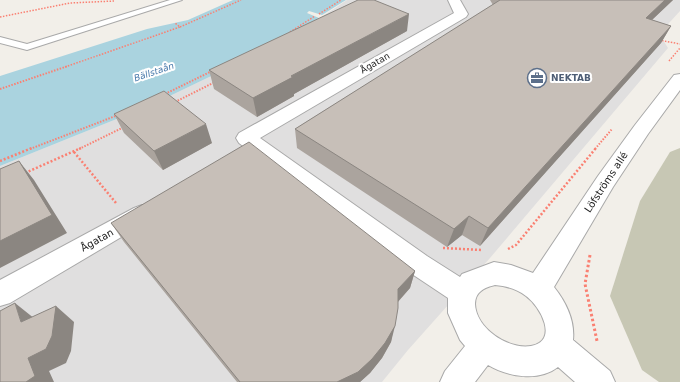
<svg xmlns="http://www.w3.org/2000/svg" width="680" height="382" viewBox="0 0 680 382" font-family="'DejaVu Sans',sans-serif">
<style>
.residential{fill:#e0dfdf}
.construction{fill:#c7c7b4}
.water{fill:#aad3df}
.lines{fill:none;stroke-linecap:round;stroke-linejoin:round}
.lane-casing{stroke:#a9a9a9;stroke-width:2}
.street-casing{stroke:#a9a9a9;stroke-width:2}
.path-far3{stroke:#fa8072;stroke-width:1.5;stroke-dasharray:1.5 1.5;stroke-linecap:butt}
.path-far2{stroke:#fa8072;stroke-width:2;stroke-dasharray:1.5 1.5;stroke-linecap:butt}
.path-far1{stroke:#fa8072;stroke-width:2.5;stroke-dasharray:2 2;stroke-linecap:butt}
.path{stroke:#fa8072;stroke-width:3;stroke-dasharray:2.5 2.5;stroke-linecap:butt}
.lane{fill:#fff;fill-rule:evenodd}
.street{fill:#fff;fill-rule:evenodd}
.wall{fill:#aba49e}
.shaded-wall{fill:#8b8681}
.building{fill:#c7bfb8;stroke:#8b8681}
.labels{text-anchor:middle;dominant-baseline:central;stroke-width:4;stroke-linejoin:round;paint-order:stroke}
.far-street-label{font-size:9px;fill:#222;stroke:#fff}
.far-water-label{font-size:9px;font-style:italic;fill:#4a7aab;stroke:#fff}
.far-service-label{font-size:9px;font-weight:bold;fill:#4e5e75;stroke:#fff;text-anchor:start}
.street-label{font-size:10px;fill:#222;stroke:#fff}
</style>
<rect width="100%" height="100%" fill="#f2efe9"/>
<path class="residential" d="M347,0H680V11L659,34L668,48L490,258L408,350L382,382H0V166L149,106L290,38Z"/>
<path class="construction" d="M680,148V382H659L642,370L610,296L640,201L670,152Z"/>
<path class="water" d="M233,0H346L322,15L309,11L307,13L319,18L290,38L149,106L0,166V76L147,29L188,20Z"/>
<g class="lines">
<g class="lane-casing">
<path id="lane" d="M170,0H182L30,49L27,50L0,43V37L27,44Z"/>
</g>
<g class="street-casing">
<path id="street" d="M448,0H460L468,14L466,17L260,138L427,256L460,277L462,274L494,262L511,265L533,273L598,176L635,125L674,75L680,74V90L648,134L613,187L554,287C566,302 575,321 573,340L610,371L615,382H575L558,367C539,382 508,377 488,365L475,382H440L445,371L465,346L460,340L448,313V298L409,272L239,143L236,138L239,133L454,13ZM495,285C506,286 517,289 526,296C541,307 559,341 531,346C508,350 476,328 475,304C475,299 477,294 481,291C484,288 491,286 495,285Z
M142,205L150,208L154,214L150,220L10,303L0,306V280L134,208Z"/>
</g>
<path class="path-far3" d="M319,14L341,0
M0,17L70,3L114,1
M180,27L241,0
M290,32L315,16
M659,40L680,44
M669,61L680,48
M65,67L180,27L175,23"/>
<path class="path-far2" d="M0,89L68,66
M165,94L212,71
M175,102L215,82
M30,149L118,115
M79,149L124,127
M595,149L612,129"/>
<path class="path-far1" d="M74,152L116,203
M0,161L32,148
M25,173L81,148
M443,248L482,250
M508,249L516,245L596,148"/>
<path class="path" d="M590,255L585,284L597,341"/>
<use href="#lane" class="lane"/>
<use href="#street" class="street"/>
</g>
<path class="wall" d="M490,0H673L652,20L671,26L661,43L480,246L462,235L447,247L297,148L295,129L493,5Z
M407,31L294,94V96L257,117L214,89L209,70Z
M114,114L212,143L163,170L124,133Z
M111,223L415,271L410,288L398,302L391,342L382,358L370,373L360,382H237L124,242Z"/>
<path class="shaded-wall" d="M665,0H673L636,35L646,18Z
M409,14L407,31L294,94V96L257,117L253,98L291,76Z
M671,26L661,43L480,246L488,228Z
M206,124L212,143L163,170L154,151Z
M19,161L34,180L67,233L0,268V241Z
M469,216L462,235L447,247L454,229Z
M415,271L410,288L394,306L398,289Z
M15,303L35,319L21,322Z
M56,306L74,322L71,351L66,363L49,371L54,382H26L28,358Z
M395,326L391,342L382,358L370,373L360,382H337Z"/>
<path class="building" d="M358,0H374L409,14L291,76L293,77L253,98L209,70Z
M500,0H665L646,18L671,26L488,228L469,216L454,229L295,129Z
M164,91L206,124L154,151L114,114Z
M249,142L415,271L398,289V308L395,326L385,343L372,359L358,372L337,382H240L111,223Z
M19,161L52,215L0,241V169Z
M15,303L21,322L56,306L52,336L46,349L28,358L35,376L26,382H0V311Z"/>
<defs>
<g id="office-ring" transform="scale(1)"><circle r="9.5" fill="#fff" stroke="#5c6f8a" stroke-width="1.5"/><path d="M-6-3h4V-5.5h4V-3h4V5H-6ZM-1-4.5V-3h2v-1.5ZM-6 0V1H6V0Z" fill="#5c6f8a"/></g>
</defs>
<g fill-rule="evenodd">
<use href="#office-ring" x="537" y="78"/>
</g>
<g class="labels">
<g class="far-street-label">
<text transform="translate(375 63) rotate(-30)">Ågatan</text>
</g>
<g class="far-water-label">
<text transform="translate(154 72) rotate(-19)">Bällstaån</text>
</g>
<g class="far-service-label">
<text x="551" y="78">NEKTAB</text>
</g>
<g class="street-label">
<text transform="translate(606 182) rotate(-57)">Löfströms allé</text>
<text transform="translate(97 240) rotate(-29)">Ågatan</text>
</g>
</g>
</svg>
